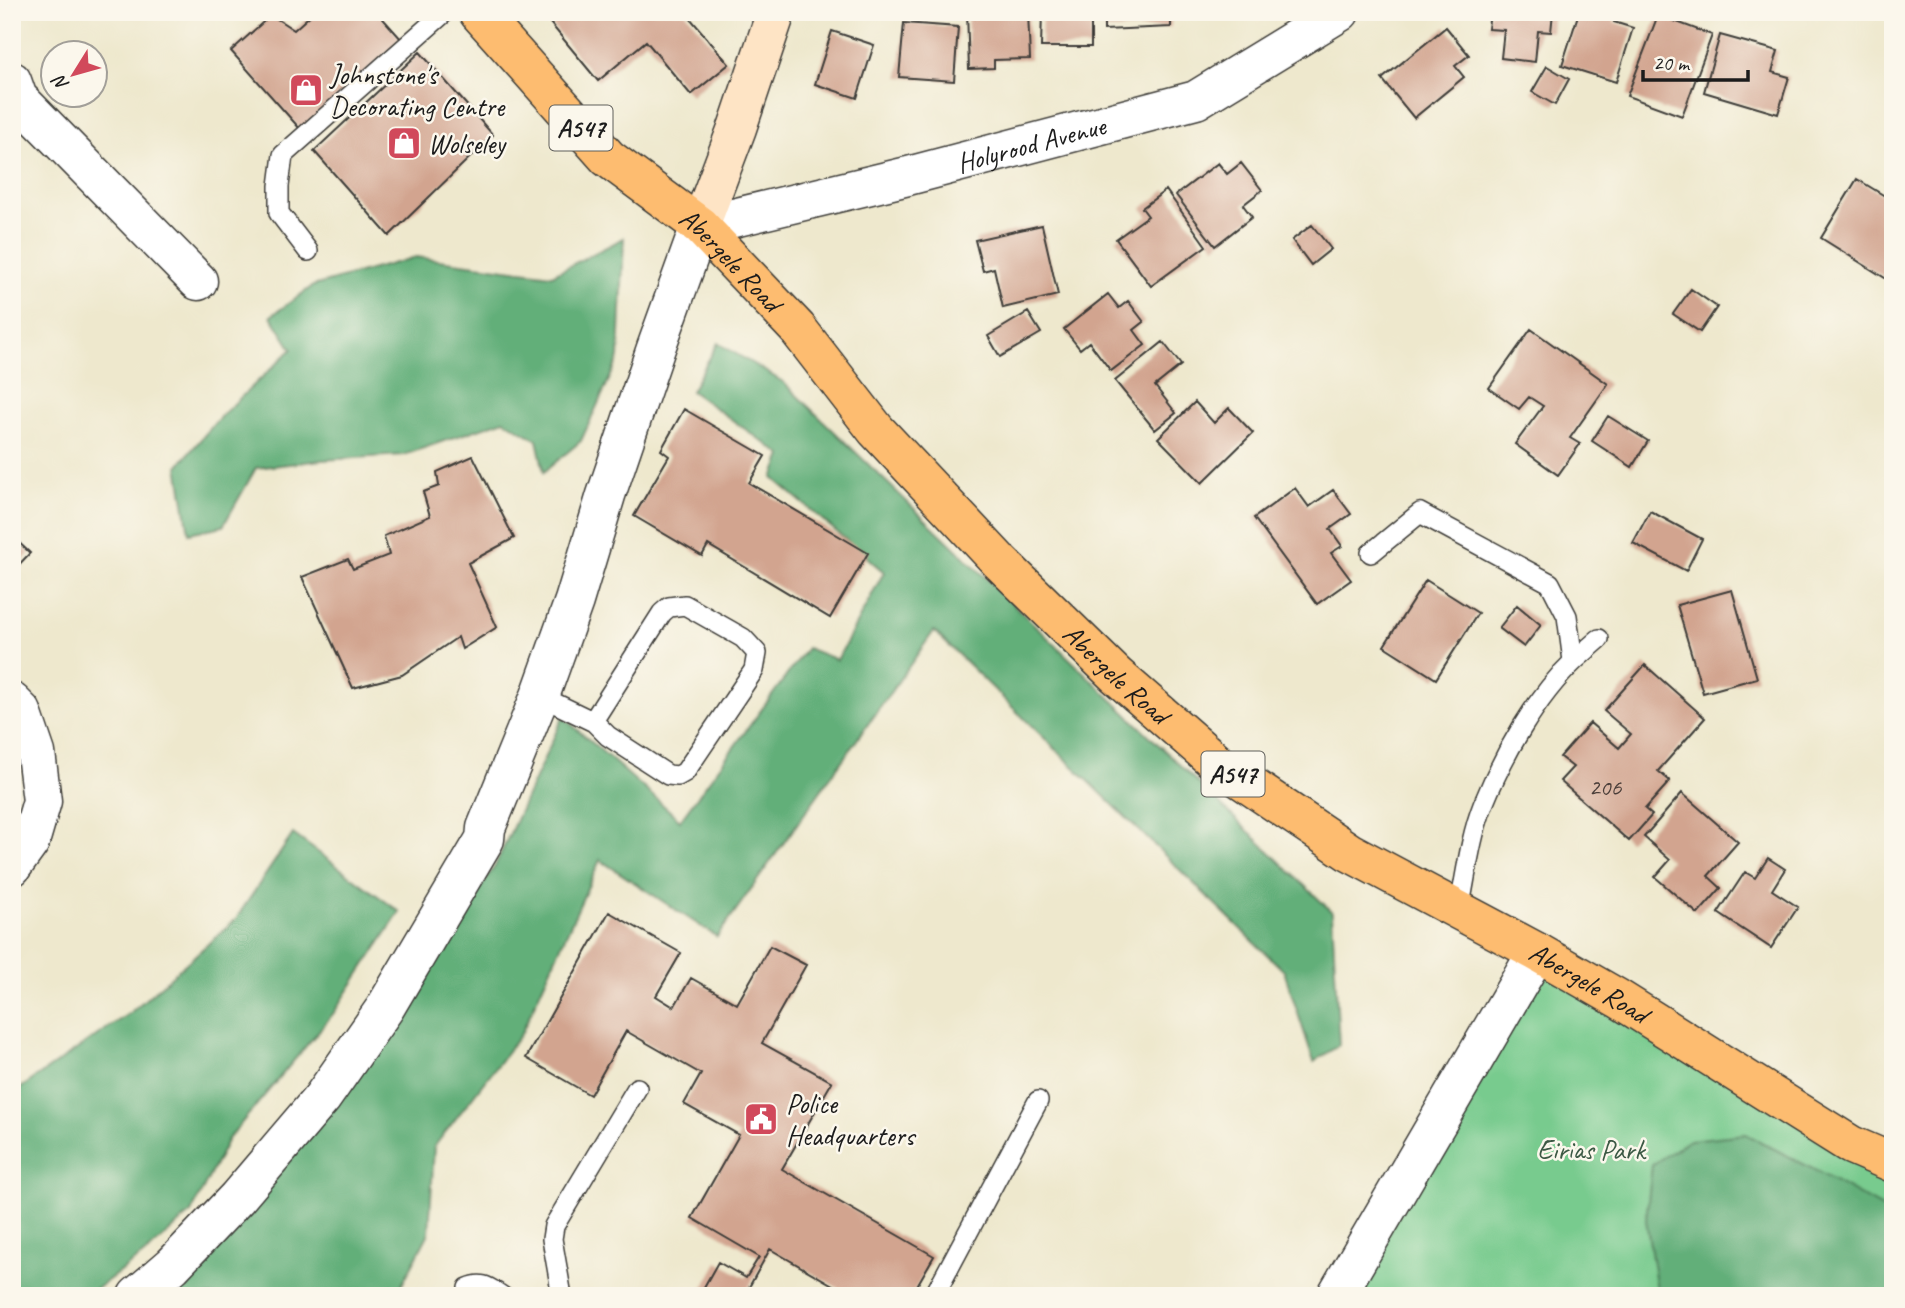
<svg xmlns="http://www.w3.org/2000/svg" width="1905" height="1308" viewBox="0 0 1905 1308" font-family="Caveat,sans-serif">
<style>
.green{fill:#78cb8e;stroke:#4a7455;stroke-width:2}
.forest{fill:#62af79;stroke:#3f664a;stroke-width:2}
.building{fill:#d2a48f}
.lines{fill:none;stroke-linecap:round;stroke-linejoin:round}
.service-casing{stroke:#3c3b37;stroke-width:22}
.minor-casing{stroke:#3c3b37;stroke-width:41}
.tertiary-casing{stroke:#3c3b37;stroke-width:41}
.secondary-casing{stroke:#3c3b37;stroke-width:41}
.primary-casing{stroke:#3c3b37;stroke-width:41}
.service{stroke:#fff;stroke-width:19}
.minor{stroke:#fff;stroke-width:38}
.tertiary{stroke:#fff;stroke-width:38}
.secondary{stroke:#fee4c5;stroke-width:38}
.primary{stroke:#fdbc6f;stroke-width:38}
.labels{text-anchor:middle;dominant-baseline:central;stroke-width:5;stroke-linejoin:round;paint-order:stroke}
.number-label{font-size:24px;fill:#4a3e39}
.shield{fill:#fbf7ec;stroke:#5f5e5a;stroke-width:2}
.shield-label{font-size:26px;font-weight:bold;fill:#1c1c1c}
.poi-label{font-size:28px;fill:#1c1c1c;stroke:#fbf7ec;text-anchor:start}
.street-label{font-size:28px;fill:#1c1c1c;stroke:#fbf7ec}
.park-label{font-size:28px;fill:#3c5944;stroke:#fbf7ec}
</style>
<rect width="100%" height="100%" fill="#fbf7ec"/>
<filter id="ink" filterUnits="userSpaceOnUse"><feTurbulence type="fractalNoise" baseFrequency=".0143" numOctaves="2"/><feDisplacementMap in="SourceGraphic" scale="14" xChannelSelector="R" yChannelSelector="G"/><feConvolveMatrix kernelMatrix="1 2 1 2 8 2 1 2 1" color-interpolation-filters="sRGB"/></filter>
<filter id="wash" filterUnits="userSpaceOnUse"><feTurbulence type="fractalNoise" baseFrequency=".00686" numOctaves="4" result="noise"/><feDisplacementMap in="SourceGraphic" scale="28" xChannelSelector="R" yChannelSelector="G"/><feGaussianBlur stdDeviation="1.57" result="paint"/><feColorMatrix in="noise" values="0 0 0 0 0 0 0 0 0 0 0 0 0 0 0 0 0 1.4 0 .05"/><feComposite in="paint" operator="in"/></filter>
<g filter="url(#wash)">
<rect width="100%" height="100%" fill="#eee8cd"/>
<path class="green" d="M1537,952L1893,1146V1296H1336Z"/>
<path class="forest" d="M624,238L619,358L581,441L544,472L537,440L504,420L404,455L322,460L256,468L223,526L189,533L178,466L220,417L292,349L271,316L313,286L416,257L552,275Z
M718,343L783,382L1332,912L1339,1045L1314,1062L1284,971L934,631L717,937L600,860L521,1034L434,1147L429,1233L396,1296H148L391,1023L495,866L563,717L680,820L807,648L837,660L884,572L773,478L782,455L691,391Z
M293,834L400,912L333,1014L228,1139L191,1213L146,1253L86,1296H12V1094L131,1012L235,920Z
M1746,1134L1809,1167L1893,1214V1296H1660L1656,1284L1646,1220L1652,1165L1689,1140Z"/>
<g id="blocks">
<path class="building" d="M314,12H377L402,40L301,130L231,51L271,15L294,30Z
M541,12H685L729,64L691,95L646,41L598,81Z
M967,12H1028L1030,59L994,60V68L969,69Z
M1042,12H1091V47H1041Z
M1104,12H1171V27L1104,30Z
M1490,12H1553L1551,32L1538,31L1535,62L1501,58L1504,30L1488,29Z
M1579,12H1617L1614,22L1633,28L1616,82L1562,65Z
M1658,15L1712,35L1682,116L1627,96Z
M904,23L958,27L954,81L899,77Z
M1446,27L1469,55L1455,66L1464,77L1414,118L1382,79Z
M832,31L874,45L857,98L815,84Z
M1720,35L1778,51L1772,72L1789,77L1778,114L1704,92Z
M420,52L493,135L389,236L314,151Z
M1547,66L1569,79L1555,105L1532,92Z
M1218,163L1227,174L1241,163L1262,190L1243,205L1252,217L1215,246L1176,195Z
M1857,179L1893,201V283L1821,238Z
M1166,190L1206,246L1151,286L1116,239L1148,216L1142,208Z
M1042,225L1058,295L1003,308L994,268L983,271L975,240Z
M1312,225L1331,249L1311,265L1292,240Z
M1691,289L1717,307L1700,332L1673,314Z
M1108,294L1119,308L1128,301L1144,322L1134,330L1145,345L1111,371L1089,342L1080,349L1064,329Z
M1028,312L1041,333L1000,357L988,336Z
M1531,329L1608,384L1570,438L1580,444L1558,475L1515,444L1543,406L1529,397L1519,409L1489,388Z
M1163,342L1181,365L1155,386L1176,413L1155,430L1115,381Z
M1195,402L1214,423L1229,408L1253,433L1202,483L1158,438Z
M684,409L765,456L749,483L868,553L830,618L708,545L702,556L634,516L669,456L661,450Z
M1608,416L1648,441L1632,467L1592,441Z
M473,456L514,538L468,563L497,627L462,649L458,637L402,675L353,688L302,577L348,559L353,569L389,555L384,536L430,516L423,492L439,486L437,472Z
M1295,488L1309,507L1333,490L1351,514L1330,529L1342,546L1331,553L1351,580L1317,604L1254,518Z
M1650,511L1702,539L1686,571L1633,543Z
M12,536L30,553L12,572Z
M1426,580L1478,613L1436,679L1384,646Z
M1732,590L1757,678L1703,693L1677,605Z
M1517,605L1541,625L1524,647L1499,628Z
M1645,665L1705,718L1658,771L1670,781L1645,809L1652,815L1629,841L1560,781L1573,767L1560,757L1590,723L1619,748L1631,734L1604,711Z
M1682,793L1738,842L1708,876L1721,888L1698,914L1655,877L1670,860L1644,837Z
M1768,858L1785,869L1772,890L1798,907L1771,948L1718,913L1745,872L1755,878Z
M609,912L681,953L656,996L674,1007L691,978L737,1004L770,946L806,965L762,1043L832,1082L782,1169L934,1256L911,1296H852L770,1249L748,1289L759,1296H699L718,1262L746,1278L759,1257L692,1218L739,1135L684,1104L701,1074L626,1031L590,1095L526,1058Z"/>
</g>
</g>
<g filter="url(#ink)">
<use href="#blocks" fill-opacity="0" stroke="#3c3b37" stroke-width="2"/>
<g class="lines">
<g class="service-casing">
<path id="service" d="M308,251L279,213V186L283,155L445,12
M1371,553L1420,513L1550,583L1567,616L1573,661
M685,605L743,638L757,653L754,670L685,772L678,776L668,775L608,736L593,721L662,613L669,607Z
M540,696L594,722
M1459,910C1466,876 1470,838 1483,805C1503,755 1536,697 1575,660C1583,653 1591,646 1599,639
M468,1288C483,1281 489,1288 502,1296
M562,1296L552,1239L554,1226L637,1088
M934,1296L1038,1101"/>
</g>
<g class="minor-casing">
<g id="minor">
<path d="M12,81L18,98L198,281"/>
<path id="s1" d="M700,226L908,176L1196,100L1340,12"/>
<path d="M12,702L22,712L36,753L42,801L30,842L12,867"/>
<path d="M1336,1296L1537,952"/>
</g>
</g>
<g class="tertiary-casing">
<path id="tertiary" d="M137,1296L173,1265L237,1198L322,1098L385,1008L485,839L486,828L540,696L574,601L606,495L656,348L700,226"/>
</g>
<g class="secondary-casing">
<path id="secondary" d="M700,226L737,128L776,12"/>
</g>
<g class="primary-casing">
<g id="primary">
<path id="s2" d="M478,12L608,158L700,226L797,328L876,430L999,561L1116,675L1217,763L1349,852L1537,952L1619,999L1851,1145L1893,1163"/>
</g>
</g>
<use href="#service" class="service"/>
<use href="#minor" class="minor"/>
<use href="#tertiary" class="tertiary"/>
<use href="#secondary" class="secondary"/>
<use href="#primary" class="primary"/>
</g>
</g>
<defs>
<g id="shop-square" transform="scale(1.75)"><rect x="-9" y="-9" width="18" height="18" rx="4" fill="#d1495b" stroke="#fbf7ec"/><path d="M-5-2.5h2.3a2.7 3.5 0 0 1 5.4 0H5L5.5 6h-11ZM-1.5-2.5h3a1.5 2.3 0 0 0-3 0Z" fill="#fff"/></g>
<g id="civic-square" transform="scale(1.75)"><rect x="-9" y="-9" width="18" height="18" rx="4" fill="#d1495b" stroke="#fbf7ec"/><path d="M-.6-6.5H3V-4.5H.6V-3L4-1V1h2V6H-6V1h2V-1L-.6-3ZM-1.2 2.5V6h2.4V2.5Z" fill="#fff"/></g>
</defs>
<g fill-rule="evenodd">
<use href="#shop-square" x="306" y="90"/>
<use href="#shop-square" x="404" y="143"/>
<use href="#civic-square" x="761" y="1119"/>
</g>
<g class="labels">
<g class="number-label">
<text x="1605" y="787">206</text>
</g>
<g class="shield">
<rect x="549.5" y="105.5" width="63" height="45" rx="5"/>
<rect x="1201.5" y="751.5" width="63" height="45" rx="5"/>
</g>
<g class="shield-label">
<text x="581" y="128">A547</text>
<text x="1233" y="774">A547</text>
</g>
<g class="poi-label">
<text x="330" y="74">Johnstone's<tspan x="330" dy="32">Decorating Centre</tspan></text>
<text x="428" y="143">Wolseley</text>
<text x="786" y="1103">Police<tspan x="786" dy="32">Headquarters</tspan></text>
</g>
<g class="street-label">
<text stroke="none"><textPath href="#s1" startOffset="341">Holyrood Avenue</textPath></text>
<text stroke="none"><textPath href="#s2" startOffset="355">Abergele Road</textPath></text>
<text stroke="none"><textPath href="#s2" startOffset="922">Abergele Road</textPath></text>
<text stroke="none"><textPath href="#s2" startOffset="1489">Abergele Road</textPath></text>
</g>
<g class="park-label">
<text x="1591" y="1149">Eirias Park</text>
</g>
</g>
<rect width="1905" height="1308" fill="none" stroke="#fbf7ec" stroke-width="42"/>
<g transform="translate(74 74) rotate(233)"><circle r="33" fill="#fbf7ec" stroke="#a29f99" stroke-width="2"/>
<path d="M0-5L12 26L0 18L-12 26Z" fill="#d1495b"/>
<text y="-10" font-size="19" font-weight="bold" text-anchor="middle" fill="#1c1c1c">N</text>
</g>
<path d="M1643 70v10h105v-10" fill="none" stroke="#1c1c1c" stroke-width="3.5"/>
<text x="1653" y="70" font-size="21" fill="#1c1c1c" stroke="#fbf7ec" stroke-width="5" paint-order="stroke">20 m</text>
</svg>
